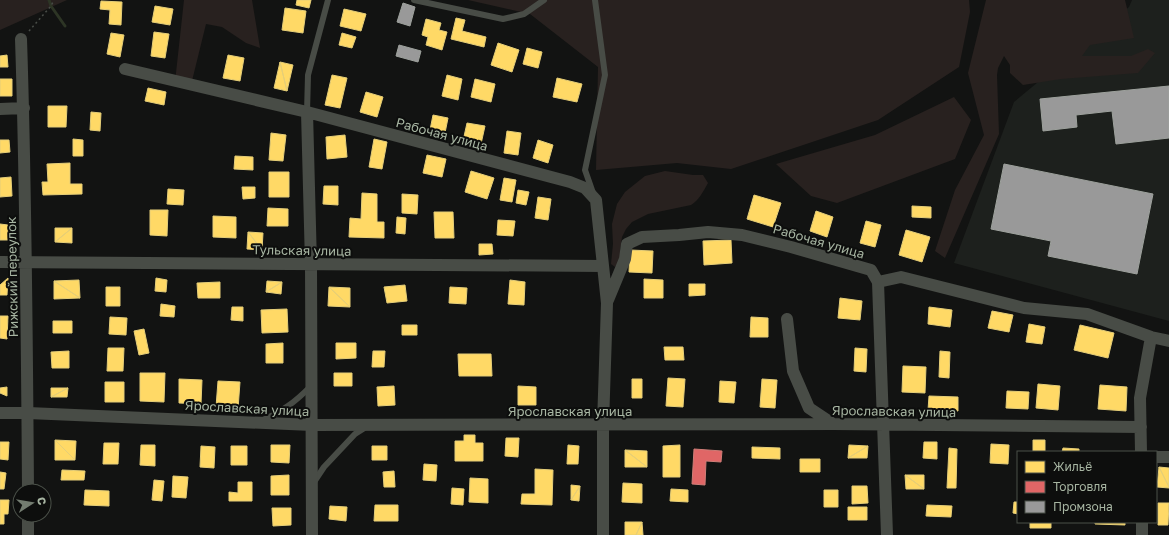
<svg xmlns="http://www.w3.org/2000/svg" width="1169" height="535" viewBox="0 0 1169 535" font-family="'Golos Text',sans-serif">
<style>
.built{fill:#1d201d}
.green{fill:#28211f}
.homes{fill:#ffd966;stroke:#e5ce78}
.shops{fill:#e06666;stroke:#cf7e78}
.industry{fill:#999;stroke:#9da19c}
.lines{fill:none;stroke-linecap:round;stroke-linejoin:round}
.stream{stroke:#2d3525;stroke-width:3}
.path{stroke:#494d48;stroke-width:1.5;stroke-dasharray:2 3;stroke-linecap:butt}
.lane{stroke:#484c46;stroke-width:6}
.street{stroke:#484c46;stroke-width:12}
.labels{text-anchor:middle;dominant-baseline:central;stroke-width:4;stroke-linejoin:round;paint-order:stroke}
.street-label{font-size:13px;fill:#a7b5a2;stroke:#0d0e0d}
</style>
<rect width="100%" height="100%" fill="#121312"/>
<path class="built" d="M1132,0H1169V321L954,263L1014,102L1129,7Z"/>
<path class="green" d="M0,0H67L0,30Z
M184,0H252L260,48L246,43L222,27L206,24L191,85L175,82Z
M468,0H969L970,12L959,67L878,120L731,169L677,163L596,170L598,67L530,14Z
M986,0H1125L1134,38L1090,45L1082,56H1131L1148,49L1155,53L1138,73L1061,79L1023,85L1010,73V65L1004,56L998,68L997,75L999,134L945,258L935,251L955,190L984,135L968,73Z
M954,97L971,120L955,159L837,203L811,196L776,164L875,135Z
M665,171L693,175H703L708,183C703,192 699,200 691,205L648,214L632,222L626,229L622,237L620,251V260L615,267L611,264L613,244L612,224L617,204L625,192L645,176Z"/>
<path class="homes" d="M297,0H311L309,8L296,5Z
M101,1L122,2L121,25L109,24L110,10L100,9Z
M155,6L173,9L170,25L152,22Z
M285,8L306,11L303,33L282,30Z
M344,9L366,14L361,31L340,26Z
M456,18L465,20L462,31L486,37L484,47L451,39Z
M426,19L441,23L439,30L447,32L442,50L426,45L428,37L422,35Z
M154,32L169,34L165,58L151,56Z
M111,33L124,35L120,57L107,54Z
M342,33L356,37L352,48L339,45Z
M498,43L519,50L512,72L491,65Z
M527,48L542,52L538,68L523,64Z
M7,55L8,67H0V56Z
M228,55L244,58L240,81L223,78Z
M280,62L293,65L287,91Z
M280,62L287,91L274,88Z
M332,75L347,78L340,108L325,105Z
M447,75L462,79L458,100L442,96Z
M557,78L582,84L577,102L553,97Z
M0,79H12V96H0Z
M475,79L495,84L491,102L471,97Z
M148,88L166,92L164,105L145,101Z
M366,92L383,97L377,117L360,112Z
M48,106H67L66,127H48Z
M91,112L101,113L100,131L90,130Z
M433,115L448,118L445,133L430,130Z
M467,123L485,126L481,144L463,141Z
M507,131L521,133L518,155L504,153Z
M271,133L286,135L283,161L269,160Z
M345,135L347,157L327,159L326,137Z
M73,139L83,140V156H73Z
M374,139L387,142L382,169L369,167Z
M0,140H9L10,152L0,153Z
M538,140L553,145L548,163L533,158Z
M427,155L446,159L442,177L423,173Z
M235,156L253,157V170L234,169Z
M70,163V184H82V194L43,195L42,182H48L47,164Z
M471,171L494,178L487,199L465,192Z
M269,172H289V197H269Z
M11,177L12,196L0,197V178Z
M504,178L516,180L512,202L500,200Z
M324,186H338V205L323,204Z
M242,187H255V198L243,199Z
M168,189L184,190L183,205L167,204Z
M518,190L529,192L526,205L516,203Z
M362,193L377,194V222H384V238L349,237L350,218L361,219Z
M402,194L418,195L417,214L402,213Z
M754,195L781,203L773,227L747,219Z
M538,197L551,199L548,220L535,218Z
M912,206L931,207V218L912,217Z
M268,208L288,209V226H267Z
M150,210H168L167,236L150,235Z
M816,211L833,217L827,237L810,231Z
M434,212H453L454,238H435Z
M213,216L236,217V238L213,237Z
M397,217L406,218L405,234L396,233Z
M498,220L515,221L513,236L497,235Z
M866,221L881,225L875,247L860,243Z
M0,224L8,225V240H0Z
M55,228H72L55,242Z
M72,228V243L55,242Z
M906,230L930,237L922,262L899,255Z
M248,232L263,233L262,250Z
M248,232L262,250L247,249Z
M731,240L732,263L704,265L703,241Z
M479,244H492L493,254L479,255Z
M630,250L653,251L652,273L629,272Z
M8,278L7,295H0V285Z
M156,278L167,280L166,292L155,291Z
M644,279L663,280V298H644Z
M79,280L80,298L54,281Z
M510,280L525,282L524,305L508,304Z
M54,281L80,298L54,299Z
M267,281L282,282L266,292Z
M220,282V298H198L197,283Z
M282,282L281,294L266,292Z
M689,284H705V295L689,296Z
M405,285L407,301L387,303L384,287Z
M106,287H120V306H106Z
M329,287L350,307L328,306Z
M329,287L350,288V307Z
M450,287L467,288L466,304L449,303Z
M840,298L862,301L860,320L838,318Z
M161,304L175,306L174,317L160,316Z
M232,307H243V321L231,320Z
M929,307L952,310L950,327L928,324Z
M287,309L288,332L262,333L261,310Z
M992,311L1013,315L1009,332L988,328Z
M0,316H8L7,339L0,338Z
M110,317L127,318L126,335L109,334Z
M751,317L768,318V337H750Z
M53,321H72V333H53Z
M1029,324L1045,327L1042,344L1026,342Z
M402,325H417V335H402Z
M1080,325L1114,333L1108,358L1074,350Z
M144,329L149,353L139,355L134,331Z
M283,343V363H266V344Z
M336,343H356V358L336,359Z
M664,347H683L684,360H665Z
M108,348H124L123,371H107Z
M855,348L867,349L866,372L854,371Z
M69,351V368H52L51,352Z
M373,351H385L384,367H372Z
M940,351L950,352L949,378L939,377Z
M458,354H491L492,376H459Z
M903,366L926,367L925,393L902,392Z
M140,373H165L164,402L140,401Z
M334,373H352V386H334Z
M668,378L685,379L683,407L666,406Z
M179,379L202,380L201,404L179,403Z
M632,379H642V398H632Z
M762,379L777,380L775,408L760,407Z
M218,381L240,382L238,409L216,407Z
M720,381L736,382L734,403L719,402Z
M105,382H124V402H105Z
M1038,384L1060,386L1058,410L1036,408Z
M1100,385L1127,387L1126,411L1098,409Z
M394,386L395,405L378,406L377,387Z
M518,386L536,387V405H518Z
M7,387V396L0,393V388Z
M51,388H68L51,397Z
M68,388L67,397H51Z
M1007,391L1029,392L1028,409L1006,408Z
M929,396L958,397V411L928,410Z
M464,435H475V443H483V461H455V441H464Z
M506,438H519L518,457L505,456Z
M55,440L76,441L75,460Z
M55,440L75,460H55Z
M1033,440H1045V452H1033Z
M0,442H9L8,460L0,459Z
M924,442H937V459L923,458Z
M104,443H119L118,464H103Z
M991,444L1009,445L1008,464L990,463Z
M141,445H155V466L140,465Z
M271,445H290L289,463L271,462Z
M568,445L579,446L578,464H567Z
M680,445V477H663V446Z
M849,445L868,446L848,458Z
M201,446L215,447L214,468L200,467Z
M231,446H247V465H231Z
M372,446H387V460H372Z
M868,446L867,458H848Z
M752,447L780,448V459L752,458Z
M949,448L957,449L956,488H947Z
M1063,448L1079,449V452H1062Z
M625,450L647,451V467Z
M625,450L647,467H625Z
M800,459H820V472H800Z
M424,464L437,465L436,481L423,480Z
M1159,467L1169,468V487Z
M1159,467L1169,487V488L1157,487Z
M535,469L553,470L552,505L521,504L522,494H535Z
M62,470L85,471L84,480H61Z
M394,471L395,487H384L383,472Z
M0,472L6,473L4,489H0Z
M289,475V495H271V476Z
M905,475H924V489Z
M905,475L924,489H906Z
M173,476L188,477L186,498L172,497Z
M470,478L488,479V503L469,502Z
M154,480L164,481L162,501L152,500Z
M238,482H252V501H229V492L238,493Z
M623,483L642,484V503L622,502Z
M571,485L580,486L571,500Z
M580,486L579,501L571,500Z
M852,486H867L868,503L852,504Z
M452,488L464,489L463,505L451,504Z
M671,489L688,490V502L670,501Z
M85,490L109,491V506L84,505Z
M824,490H838V507H824Z
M0,500H9L8,514H4V524H0Z
M1014,502H1018V514L1013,513Z
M1158,503H1169L1168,525H1158Z
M375,505H398V521H374Z
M927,505L952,506L951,517L926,516Z
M330,506L347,507L346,521L329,519Z
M848,507H867V520H848Z
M272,508H291V525L273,526Z
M625,522H642L636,535H625Z
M642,522L643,535H636Z
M1030,522H1051V528H1030Z
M1095,522H1125V525L1095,524Z"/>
<path class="shops" d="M694,449L722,451L721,462L706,461L705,485L692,484Z"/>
<path class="industry" d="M403,3L415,7L410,26L397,22Z
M399,45L421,51L418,62L396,56Z
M1169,86V138L1116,144L1112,111L1076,115L1077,127L1043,131L1040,99Z
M1004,164L1153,194L1137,274L1048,256L1051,241L991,229Z"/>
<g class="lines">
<path class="stream" d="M49,0L51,6L65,26"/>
<path class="path" d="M29,31L51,6L54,0"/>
<path class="lane" d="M414,0L503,19L524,14L544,0
M307,112L308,75L328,0
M593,193L585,170L605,75L595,0
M263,420C283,411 295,402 310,387
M314,482L324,467L355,434L366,427"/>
<path class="street" d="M21,39C26,189 27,340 28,491
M125,69L307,112L570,182L585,188L596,200L607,303L603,424V535
M0,109L24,108
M307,112L311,264L312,535
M0,262L603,266
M878,282L887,535
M608,300L625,259L627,244L642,237L679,235L708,232L742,235L791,247L871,270L878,282L901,277L1024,308L1087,314L1151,337L1169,341
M787,319L793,371L809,408L833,424
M0,413H28L312,425L833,424L1141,427
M1141,452L1140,398L1151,337
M1156,457H1169
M28,515V535
M1142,522V535"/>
</g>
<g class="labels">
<g class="street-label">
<text transform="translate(442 134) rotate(15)">Рабочая улица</text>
<text transform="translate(819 241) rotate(16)">Рабочая улица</text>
<text transform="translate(302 250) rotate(1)">Тульская улица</text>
<text transform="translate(12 277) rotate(-91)">Рижский переулок</text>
<text transform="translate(247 408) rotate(3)">Ярославская улица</text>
<text x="570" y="411">Ярославская улица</text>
<text transform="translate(894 411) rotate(1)">Ярославская улица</text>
</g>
</g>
<rect x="1017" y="451" width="140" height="72" fill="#0d0e0d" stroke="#4b5149"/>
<rect x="1025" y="461" width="20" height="12" fill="#ffd966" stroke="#4b5149"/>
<text x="1053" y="471" font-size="12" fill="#a7b5a2">Жильё</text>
<rect x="1025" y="481" width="20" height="12" fill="#e06666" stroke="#4b5149"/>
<text x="1053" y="491" font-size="12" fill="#a7b5a2">Торговля</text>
<rect x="1025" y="501" width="20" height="12" fill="#999999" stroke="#4b5149"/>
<text x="1053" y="511" font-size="12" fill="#a7b5a2">Промзона</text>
<g transform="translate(32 503) rotate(78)"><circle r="19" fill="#0d0e0d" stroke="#4b5149"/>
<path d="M0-3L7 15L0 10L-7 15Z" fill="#737c70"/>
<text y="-6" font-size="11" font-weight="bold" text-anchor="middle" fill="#a7b5a2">С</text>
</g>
</svg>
